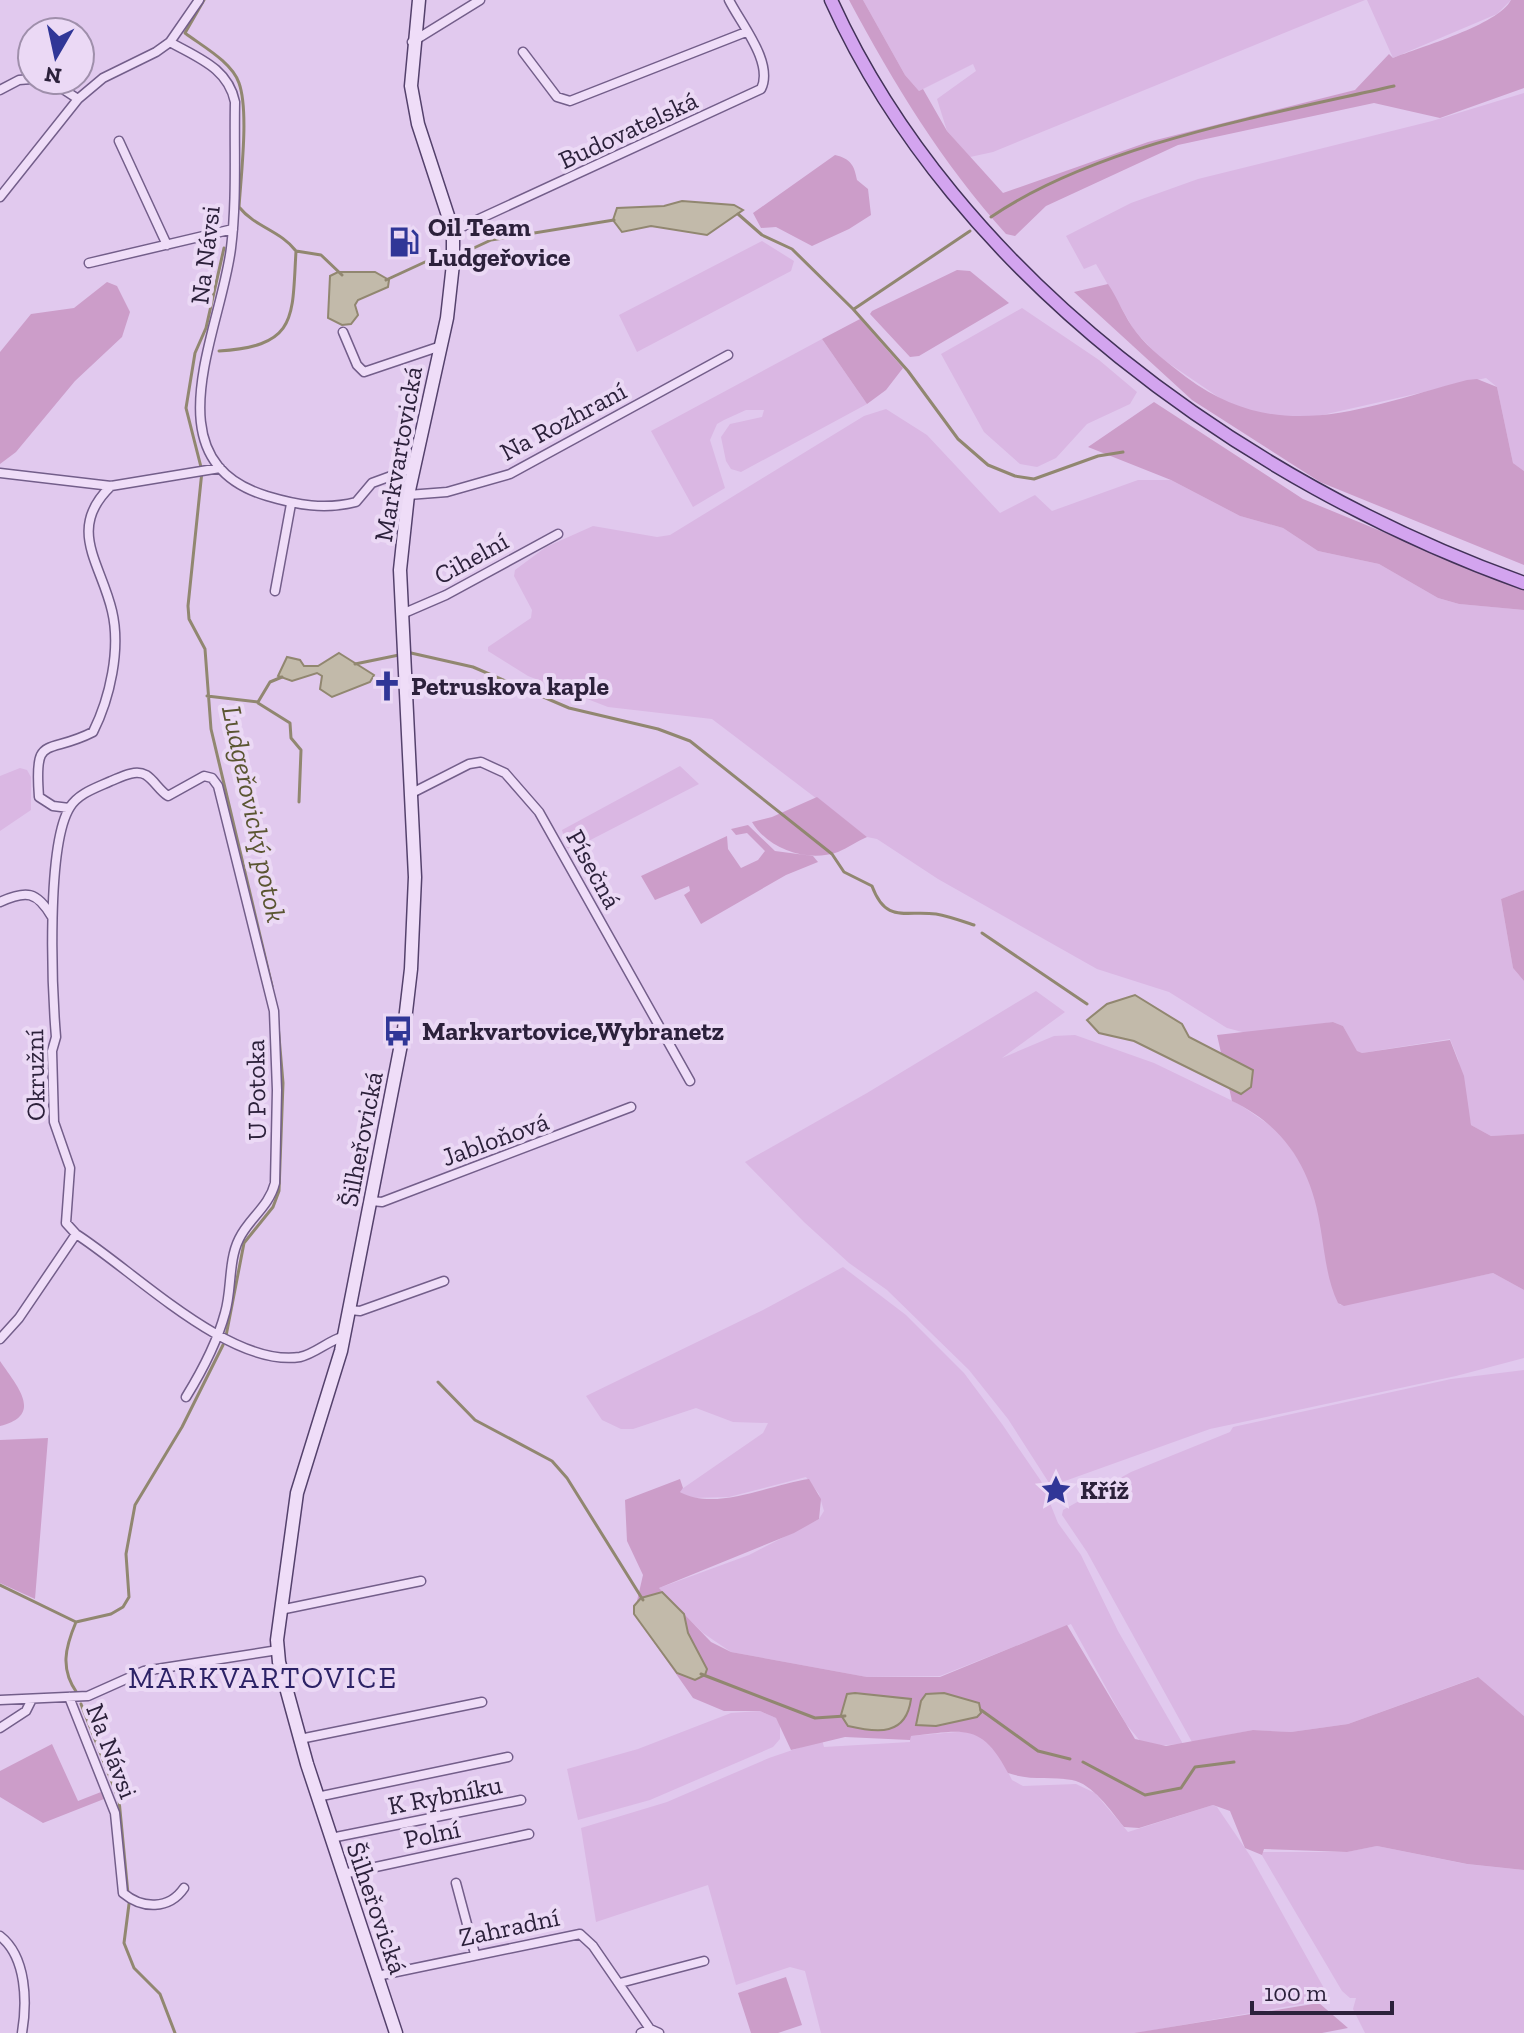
<svg xmlns="http://www.w3.org/2000/svg" width="1524" height="2033" viewBox="0 0 1524 2033" font-family="'Zilla Slab',serif">
<style>
.farmland{fill:#dab7e3}
.green{fill:#cc9dc9}
.water{fill:#c2baaa;stroke:#918770;stroke-width:2}
.lines{fill:none;stroke-linecap:round;stroke-linejoin:round}
.stream{stroke:#918770;stroke-width:3}
.street-casing{stroke:#735e8a;stroke-width:11}
.secondary-casing{stroke:#54416c;stroke-width:15}
.primary-casing{stroke:#423258;stroke-width:15}
.street{stroke:#efddf8;stroke-width:8}
.secondary{stroke:#efddf8;stroke-width:12}
.primary{stroke:#d3a4ef;stroke-width:12}
.labels{text-anchor:middle;dominant-baseline:central;stroke-width:8;stroke-linejoin:round;paint-order:stroke}
.street-label{font-size:26px;fill:#2c213b;stroke:#ebd9f5}
.poi-label{font-size:26px;font-weight:bold;fill:#2c213b;stroke:#ebd9f5;text-anchor:start}
.water-label{font-size:28px;font-style:italic;fill:#5a5531;stroke:#ebd9f5}
.quarter-label{font-size:30px;letter-spacing:2px;fill:#2c2266;stroke:#ebd9f5}
</style>
<rect width="100%" height="100%" fill="#e1c9ee"/>
<path class="farmland" d="M863,0H1365L993,152L970,157L947,131L937,99L976,71L973,64L919,91L905,75Z
M1367,0H1511L1497,14L1393,58Z
M1524,93V471L1513,463L1497,387L1486,378L1318,416L1281,418L1230,405L1158,356L1134,330L1096,264L1084,269L1066,236L1131,203L1198,179L1432,121Z
M762,241L794,261L791,271L637,352L619,315Z
M1022,308L1099,360L1137,392L1130,404L1087,424L1056,458L1037,467L1020,464L984,432L941,354Z
M822,339L867,404L741,472L731,469L726,461L721,437L730,424L762,417L764,410H746L724,420L717,424L710,440L725,488L693,507L651,431Z
M886,409L927,435L1000,513L1035,495L1052,511L1138,480H1171L1240,516L1283,528L1318,551L1379,564L1438,598L1459,604L1524,610V890L1501,899L1513,968L1524,981V1134L1491,1136L1471,1125L1458,1059L1450,1039L1362,1053L1357,1052L1343,1026L1333,1022L1250,1034L1227,1028L1169,992L1097,969L938,879L877,839L867,837L712,719L608,707L528,676L488,651V647L531,618L532,610L514,576L515,570L546,547L593,526L657,537L670,535L864,416Z
M680,766L699,784L573,849L567,848L562,830Z
M20,768L27,770L31,777V810L0,831V776Z
M1036,991L1065,1012L1002,1058L1054,1036L1075,1035L1154,1063L1239,1104L1281,1133L1303,1167L1314,1189L1340,1305L1493,1273L1524,1290V1358L1456,1376L1210,1429L1051,1486L1008,1419L969,1370L887,1290L849,1263L804,1222L745,1162L867,1093Z
M843,1267L906,1315L964,1373L1002,1424L1041,1481L1058,1523L1081,1555L1118,1631L1183,1744L1151,1746L1141,1742L1126,1724L1071,1624L940,1676L867,1677L731,1652L703,1633L663,1594L659,1588L749,1555L819,1519L824,1511L819,1494L806,1477L729,1497L690,1498L679,1491L763,1433L768,1423L733,1422L696,1408L633,1429H621L602,1420L586,1396L763,1310Z
M1524,1370V1716L1477,1677L1348,1724L1291,1732L1253,1730L1192,1742L1087,1552L1062,1515L1063,1510L1131,1472L1230,1432L1233,1427L1451,1379Z
M760,1711L776,1718L780,1724V1739L773,1747L650,1800L578,1820L567,1769L638,1749L731,1713Z
M969,1731L980,1735L998,1753L1012,1780L1023,1786L1076,1784L1095,1793L1128,1832L1213,1805L1217,1807L1251,1857L1330,1999L1137,2033H821L805,1971L790,1967L736,1985L708,1885L596,1922L581,1828L667,1802L769,1758L822,1740L824,1747L910,1742V1736Z
M1377,1846L1466,1864L1524,1870V2033H1365L1353,2009L1356,1998H1350L1342,1991L1260,1852H1346Z"/>
<path class="green" d="M849,0H863L905,75L919,91L923,89L947,131L1003,193L1148,142L1355,90L1389,54L1393,58C1420,47 1498,25 1511,0H1524V88L1440,118L1374,103L1178,145L1046,206L1015,236L1006,234C942,163 894,84 849,0Z
M835,155C851,159 854,165 857,180L868,189L871,215L849,229L812,246L776,227L761,228L753,213Z
M957,270L970,271L1009,303L919,356L910,357L870,314L872,311Z
M107,282L117,286L130,312L122,337L75,381L16,452L0,464V352L31,314L74,308Z
M1108,284C1118,299 1125,318 1136,332C1150,350 1168,363 1186,377C1280,447 1364,407 1467,380L1477,379L1497,387L1513,463L1524,471V565L1320,482L1192,400L1074,292Z
M860,319L903,368L886,390L867,404L822,339Z
M1154,402L1303,499L1524,590V610L1459,604L1438,598L1379,564L1318,551L1283,528L1240,516L1171,480L1088,447Z
M817,797L867,837C857,841 848,848 838,852C807,863 768,849 752,822L772,817Z
M748,825L775,851L813,856L818,862L786,875L701,924L684,895L690,891L689,886L655,900L641,876L727,836L728,849L741,868L758,860L765,851L747,833L736,835L731,829Z
M1524,890V981L1513,968L1501,899Z
M1333,1022L1343,1026L1357,1051L1362,1053L1450,1040L1464,1076L1471,1125L1491,1136L1524,1134V1290L1493,1273L1344,1306L1338,1303C1327,1280 1325,1255 1321,1231C1313,1172 1287,1127 1232,1101L1217,1035Z
M0,1361C16,1385 45,1415 0,1426Z
M48,1438L35,1599L0,1583V1440Z
M680,1479L683,1488L680,1492C716,1512 771,1484 809,1479L821,1499L819,1519L794,1533L659,1588L711,1642L731,1652L867,1677H940L1067,1625L1135,1739L1166,1746L1253,1730L1291,1732L1348,1724L1478,1677L1524,1716V1870L1467,1864L1377,1846L1347,1852L1264,1849L1262,1855L1245,1848L1230,1811L1213,1805L1139,1828L1124,1827C1110,1810 1093,1784 1072,1780C1050,1776 1030,1781 1008,1773C981,1721 962,1731 911,1736L910,1740L845,1737L791,1750L776,1718L760,1711H724L693,1698L634,1614L643,1575L627,1541L625,1500Z
M52,1744L78,1801L101,1792L104,1799L43,1823L0,1797V1771Z
M786,1977L802,2025L778,2033H751L738,1993Z
M1319,2003L1348,2028L1322,2033H1134Z"/>
<path class="water" d="M682,201L734,205L743,210L707,235L651,226L622,232L613,220L617,208L664,206Z
M338,272H375L389,280L388,287L358,300L355,305L358,315L351,324L342,325L328,318L330,276Z
M339,653L374,675L370,682L332,697L320,689L322,676L317,673L292,681L278,676L287,657L300,660L304,666H318Z
M1135,995L1182,1024L1189,1037L1253,1070L1251,1087L1241,1094L1134,1041L1099,1033L1087,1020L1107,1004Z
M662,1592L684,1614L688,1633L707,1669L705,1675L695,1680L677,1673L634,1614V1606L641,1598Z
M855,1693L911,1699C906,1736 878,1733 848,1726L841,1715L847,1694Z
M944,1693L979,1703L981,1713L977,1717L936,1726L916,1725L921,1701L926,1694Z"/>
<g class="lines">
<path class="stream" d="M204,0L185,33C202,46 232,62 239,83C249,111 241,175 239,207C255,227 281,231 296,251L321,255L342,275
M738,214L762,235L792,249L853,309L908,371L958,439L988,465L1015,476L1034,479L1098,456L1123,452
M991,217C1098,144 1268,115 1394,86
M224,248L206,328L195,353L186,408L202,471L188,606L189,619L205,649L211,729L272,986
M461,254L491,240L614,220
M386,280L425,262
M854,309L970,231
M219,351C298,346 292,318 296,251
M411,653L473,667L569,708L658,729L690,741L832,854L844,872L872,886C886,924 905,910 936,914C948,916 962,921 974,925
M355,664L399,655
M207,696L258,702L270,682L282,677
M258,703L290,723L291,738L301,750L299,802
M982,933L1087,1004
M226,1336L244,1243L273,1207L279,1191L283,1083L277,1013
M438,1382L475,1420L552,1461L567,1478L643,1600
M0,1585L76,1622
M701,1674L815,1718L845,1716
M77,1693C60,1669 65,1648 76,1622L111,1614L123,1607L129,1597L126,1554L135,1505L182,1427L223,1345
M81,1704L119,1800L128,1894
M981,1710L1038,1751L1070,1759
M1083,1762L1145,1795L1181,1788L1195,1767L1234,1762
M129,1904L124,1943L134,1968L160,1994L175,2033"/>
<g class="street-casing">
<path id="street" d="M170,42C198,58 228,68 235,102C234,150 237,200 231,248C221,331 149,461 267,496C297,505 325,510 356,502L372,483L413,468
M412,42L480,0
M523,52L557,97L570,101L746,32
M49,80L78,99
M0,90L19,80L32,79
M119,141L167,245
M0,197L78,99L103,78L156,52L170,42L199,0
M453,231L761,89C774,63 741,24 729,0
M89,263L233,229
M343,332L357,365L364,372L441,346
M0,473L111,486L220,468
M408,495L447,492L510,474L728,355
M275,591L291,504
M402,614L446,595L558,534
M412,793L469,764L481,762L505,773L539,812L690,1081
M69,808L53,806L39,797C34,732 46,756 93,732C110,698 121,649 112,611C101,563 66,529 111,486
M0,902C26,890 37,891 52,917
M371,1201L382,1202L631,1107
M350,1310L360,1311L444,1281
M0,1339L19,1318L76,1234
M186,1397C202,1371 217,1343 225,1313C232,1290 228,1261 239,1239C249,1218 269,1207 275,1183L277,1090L274,1011L218,786L212,778L204,776L168,796C159,790 154,780 146,775C135,769 121,777 111,781C96,788 79,793 70,807C46,845 52,989 56,1037L52,1051L54,1122L70,1168L66,1223L76,1234C134,1271 230,1368 300,1357C315,1354 329,1340 345,1336
M280,1610L421,1581
M69,1697L115,1813L123,1893C142,1909 169,1910 184,1888
M0,1700L88,1696L144,1671L278,1650
M0,1728L26,1711L31,1701
M300,1739L482,1702
M317,1797L508,1757
M331,1838L521,1800
M343,1874L529,1834
M456,1883L475,1954
M0,1936C27,1957 27,2003 22,2033
M377,1976L580,1934L593,1946L650,2029
M620,1983L704,1961
M641,2033L650,2029L659,2033"/>
</g>
<g class="secondary-casing">
<path id="secondary" d="M396,2033L307,1764L279,1662L277,1640L297,1493L341,1351L404,1029L411,969L415,877L400,570L408,495L447,318L453,264V231L418,124L411,86L419,0"/>
</g>
<g class="primary-casing">
<path id="primary" d="M831,0C955,275 1245,483 1524,583"/>
</g>
<use href="#street" class="street"/>
<use href="#secondary" class="secondary"/>
<use href="#primary" class="primary"/>
</g>
<defs>
<g id="fuel-bare" transform="scale(2.4)"><path d="M-5.5-6h7V0h2V4h1.3V-2.5L3-4.5l.8-.8L6-3V5H2.5V1h-1V6h-7ZM-4.2-4.7v3.2H.2V-4.7Z" fill="#303697" stroke="#ebd9f5" stroke-width="2.5" paint-order="stroke"/></g>
<g id="church-bare" transform="scale(2.4)"><path d="M-1.2-6h2.4v3.5h3.3v2.4h-3.3V6h-2.4V-.1h-3.3v-2.4h3.3Z" fill="#303697" stroke="#ebd9f5" stroke-width="2.5" paint-order="stroke"/></g>
<g id="bus-bare" transform="scale(2.4)"><path d="M-5-6H5V4H4V6H2V4H-2V6H-4V4H-5ZM-3.5-4V0h7V-4ZM-3.5 1.2v1.5H-2V1.2ZM2 1.2v1.5H3.5V1.2Z" fill="#303697" stroke="#ebd9f5" stroke-width="2.5" paint-order="stroke"/></g>
<g id="sight-bare" transform="scale(2.4)"><path d="M0-6L1.8-2.2L6-1.7L2.9 1.2L3.7 5.4L0 3.3L-3.7 5.4L-2.9 1.2L-6-1.7L-1.8-2.2Z" fill="#303697" stroke="#ebd9f5" stroke-width="2.5" paint-order="stroke"/></g>
</defs>
<g fill-rule="evenodd">
<use href="#fuel-bare" x="404" y="242"/>
<use href="#church-bare" x="387" y="686"/>
<use href="#bus-bare" x="398" y="1031"/>
<use href="#sight-bare" x="1056" y="1490"/>
</g>
<g class="labels">
<g class="street-label">
<text transform="translate(628 130) rotate(-25)">Budovatelská</text>
<text transform="translate(205 255) rotate(-83)">Na Návsi</text>
<text transform="translate(563 421) rotate(-28)">Na Rozhraní</text>
<text transform="translate(398 454) rotate(-80)">Markvartovická</text>
<text transform="translate(471 558) rotate(-29)">Cihelní</text>
<text transform="translate(594 869) rotate(61)">Písečná</text>
<text transform="translate(35 1075) rotate(-91)">Okružní</text>
<text transform="translate(256 1090) rotate(-91)">U Potoka</text>
<text transform="translate(361 1139) rotate(-79)">Šilheřovická</text>
<text transform="translate(495 1139) rotate(-20)">Jabloňová</text>
<text transform="translate(112 1751) rotate(69)">Na Návsi</text>
<text transform="translate(445 1795) rotate(-11)">K Rybníku</text>
<text transform="translate(432 1834) rotate(-12)">Polní</text>
<text transform="translate(377 1908) rotate(71)">Šilheřovická</text>
<text transform="translate(509 1927) rotate(-12)">Zahradní</text>
</g>
<g class="poi-label">
<text x="428" y="227">Oil Team<tspan x="428" dy="30">Ludgeřovice</tspan></text>
<text x="411" y="686">Petruskova kaple</text>
<text x="422" y="1031">Markvartovice,Wybranetz</text>
<text x="1080" y="1490">Kříž</text>
</g>
<g class="water-label">
<text transform="translate(254 814) rotate(78)">Ludgeřovický potok</text>
</g>
<g class="quarter-label">
<text x="263" y="1678">MARKVARTOVICE</text>
</g>
</g>
<g transform="translate(56 56) rotate(189)"><circle r="38" fill="#ebd9f5" stroke="#9f8fab" stroke-width="2"/>
<path d="M0-6L14 30L0 20L-14 30Z" fill="#303697"/>
<text y="-12" font-size="22" font-weight="bold" text-anchor="middle" fill="#2c213b">N</text>
</g>
<path d="M1252 2001v12h140v-12" fill="none" stroke="#2c213b" stroke-width="4"/>
<text x="1264" y="2001" font-size="24" fill="#2c213b" stroke="#ebd9f5" stroke-width="6" paint-order="stroke">100 m</text>
</svg>
